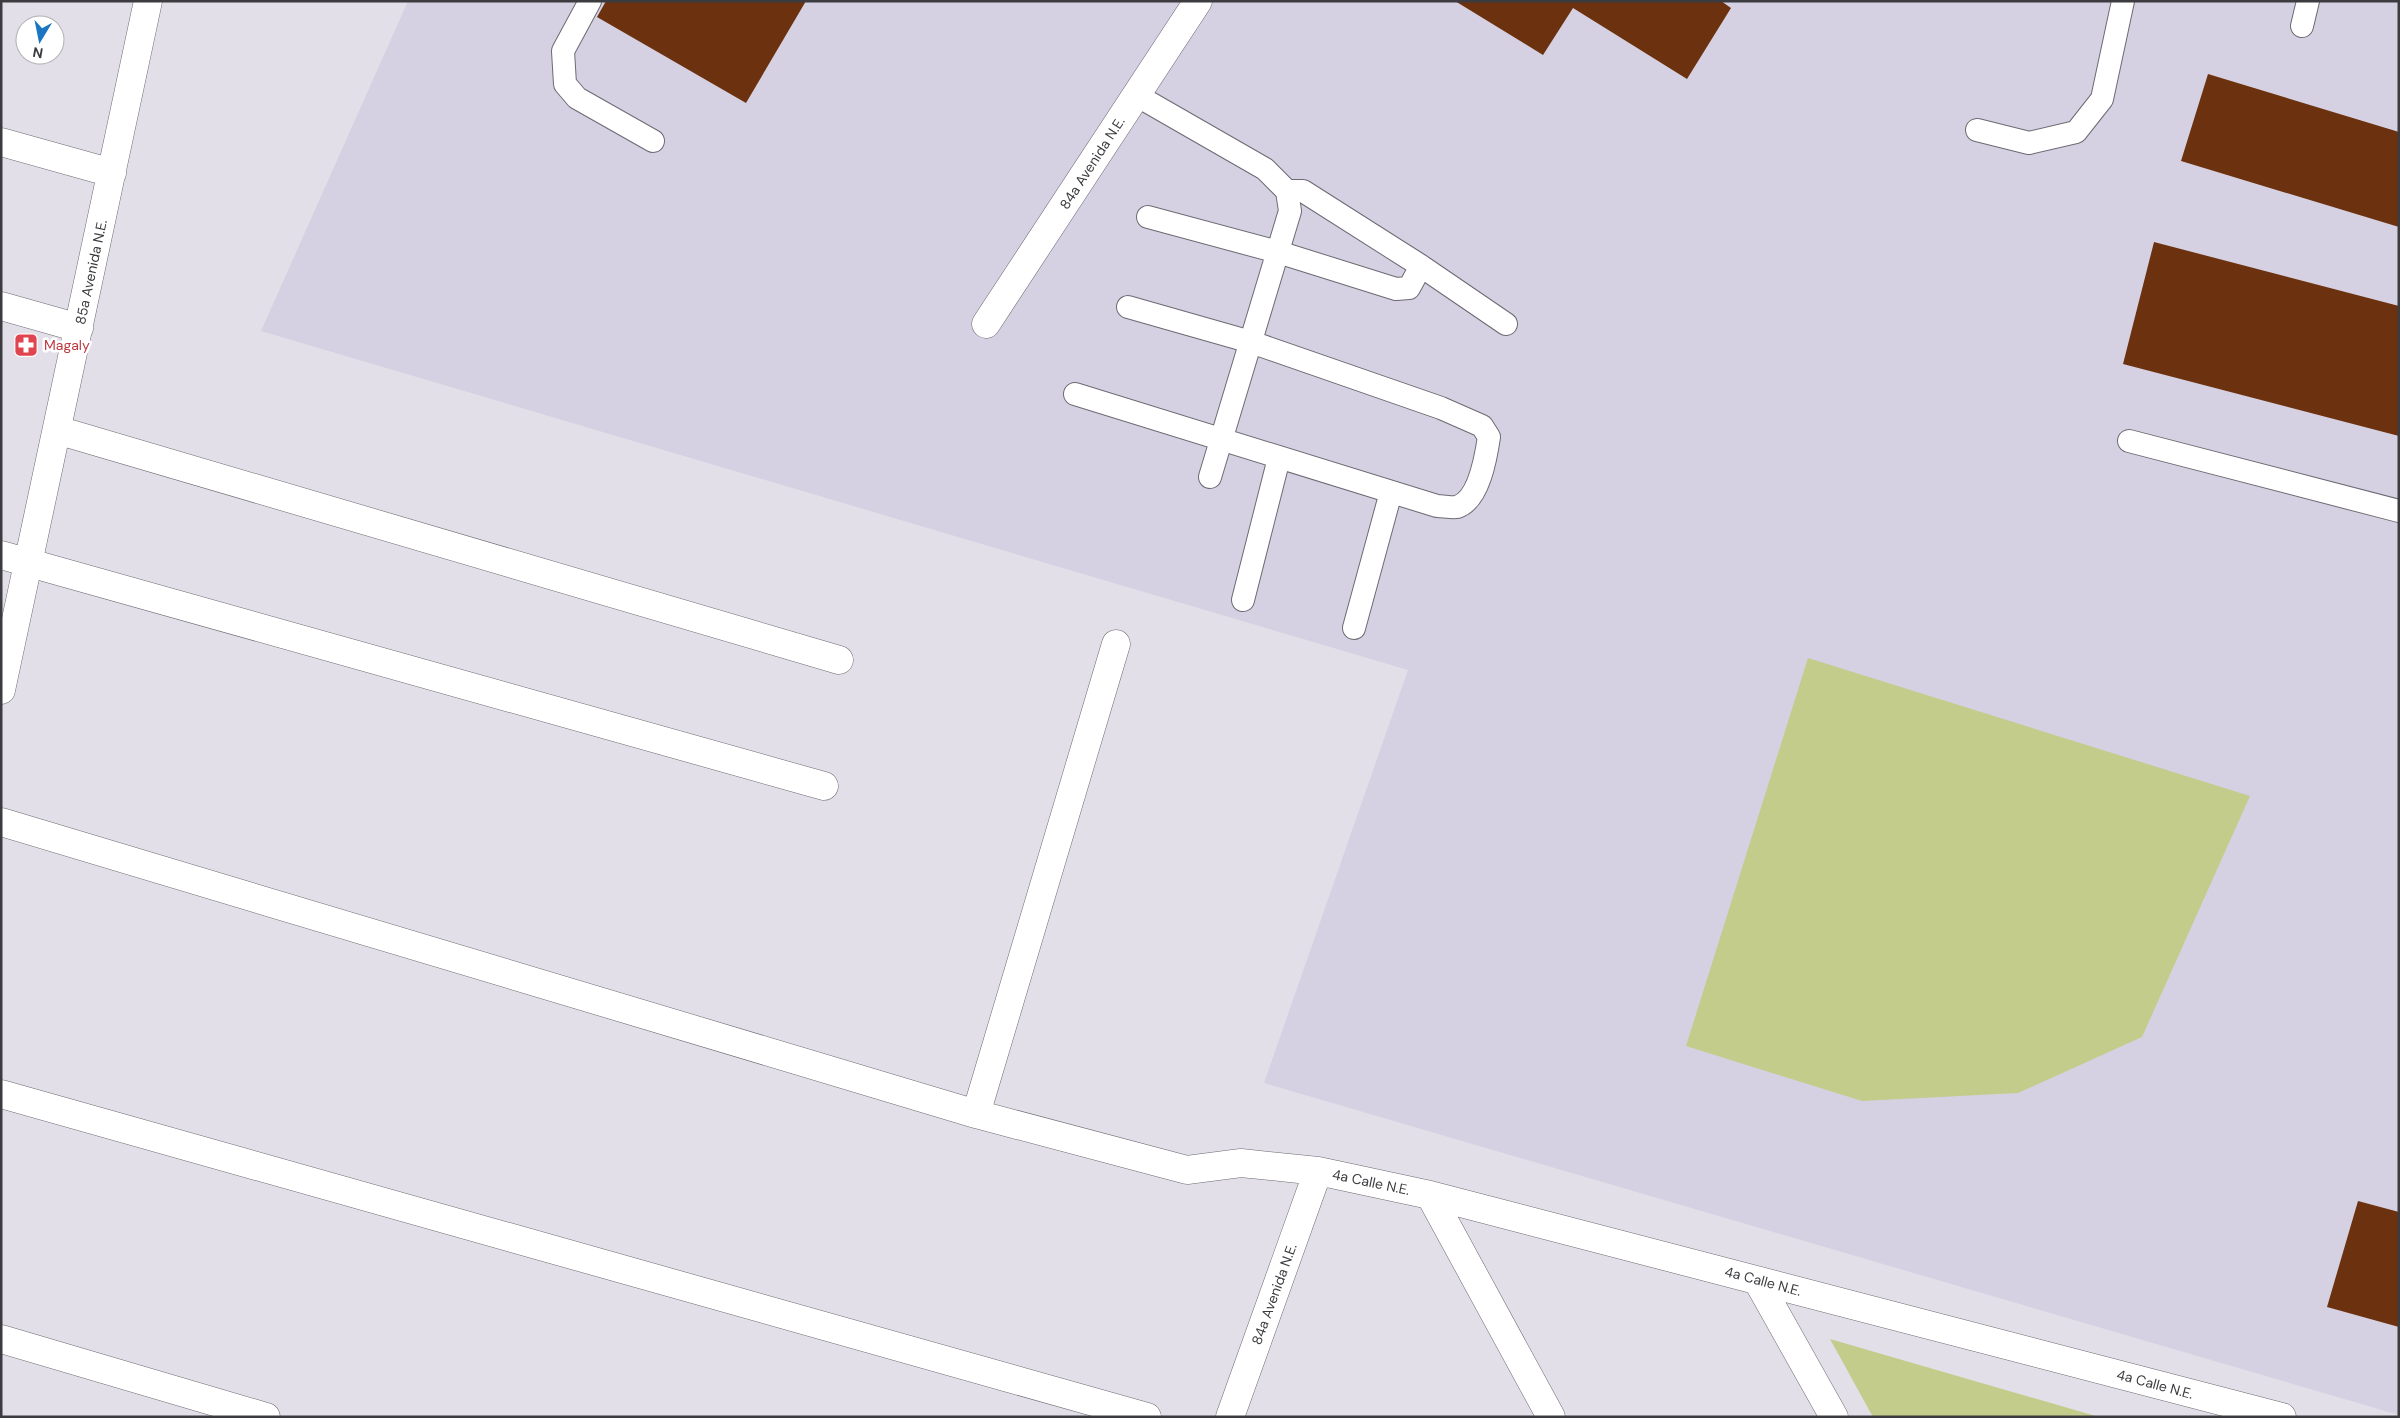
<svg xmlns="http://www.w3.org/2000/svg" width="2400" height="1418" viewBox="0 0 2400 1418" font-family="'DM Sans',sans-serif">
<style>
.built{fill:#d6d1e2}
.green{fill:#c3cc8b}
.building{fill:#6c320f}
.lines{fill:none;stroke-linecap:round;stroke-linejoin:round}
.lane-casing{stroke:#6c6a72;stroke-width:24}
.street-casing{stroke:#6c6a72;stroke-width:29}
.lane{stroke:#fff;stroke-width:22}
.street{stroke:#fff;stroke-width:28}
.labels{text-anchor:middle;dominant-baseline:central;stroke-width:5;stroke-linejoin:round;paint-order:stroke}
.street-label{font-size:14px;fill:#3c3b3f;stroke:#fff}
.health-label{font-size:14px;fill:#be3a42;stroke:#fff;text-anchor:start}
</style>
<rect width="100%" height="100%" fill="#e2dfe8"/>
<path class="built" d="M408,1H2399V1415L1264,1083L1408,670L261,331Z"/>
<path class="green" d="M1808,658L2250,796L2142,1037L2018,1093L1862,1101L1686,1046Z
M1830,1339L2099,1417H1873Z"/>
<path class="building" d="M606,1H806L746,103L597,17Z
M1455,1H1721L1731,8L1687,79L1573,8L1543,55Z
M2208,74L2399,132V227L2181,161Z
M2154,242L2399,306V436L2123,364Z
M2358,1201L2399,1212V1327L2327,1307Z"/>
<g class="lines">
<g class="lane-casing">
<path id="lane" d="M590,1L563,51L565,84L577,98L653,141
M2302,26L2308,1
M1136,95L1265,169L1287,191L1290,211L1210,477
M1977,130L2029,143L2076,132L2102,99L2123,1
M1287,191H1303L1421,266L1506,324
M1148,217L1278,252L1396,289L1409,288L1421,266
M1075,394L1437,506C1443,506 1452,508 1457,507C1479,500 1486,457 1489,437L1482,426L1441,408L1251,342L1128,307
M2129,441L2399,511
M1243,600L1279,458
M1354,628L1391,492"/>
</g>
<g class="street-casing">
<path id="street" d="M1,142L112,173
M1,306L79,328
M986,324L1198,1
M57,430L839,660
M1,555L824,786
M1,690L148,1
M1,822L976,1114L1187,1170L1241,1163L1318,1171L1430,1195L2282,1417
M1,1094L1147,1417
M976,1114L1116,644
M1430,1195L1551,1417
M1757,1280L1834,1417
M1,1339L266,1417
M1230,1417L1318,1171"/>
</g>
<use href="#lane" class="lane"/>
<use href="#street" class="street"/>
</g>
<defs>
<g id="pharmacy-square" transform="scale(1.25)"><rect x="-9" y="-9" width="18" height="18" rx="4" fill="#e0444e" stroke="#fff"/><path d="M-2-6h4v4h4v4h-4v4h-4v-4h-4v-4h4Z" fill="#fff"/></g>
</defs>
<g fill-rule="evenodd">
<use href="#pharmacy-square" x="26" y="345"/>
</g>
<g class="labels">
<g class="street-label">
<text transform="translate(1092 163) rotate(-57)">84a Avenida N.E.</text>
<text transform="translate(91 272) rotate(-78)">85a Avenida N.E.</text>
<text transform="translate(1371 1182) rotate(12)">4a Calle N.E.</text>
<text transform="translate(1763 1281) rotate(15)">4a Calle N.E.</text>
<text transform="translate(1274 1294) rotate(-70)">84a Avenida N.E.</text>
<text transform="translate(2155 1384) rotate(15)">4a Calle N.E.</text>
</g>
<g class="health-label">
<text x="44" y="345">Magaly</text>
</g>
</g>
<rect width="2400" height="1418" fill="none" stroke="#3c3b3f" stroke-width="5"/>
<g transform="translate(40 40) rotate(190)"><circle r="24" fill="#ffffff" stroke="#b1b1b2"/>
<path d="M0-4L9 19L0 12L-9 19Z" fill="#1a75c2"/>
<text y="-8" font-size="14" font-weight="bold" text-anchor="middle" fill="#3c3b3f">N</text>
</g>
</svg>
